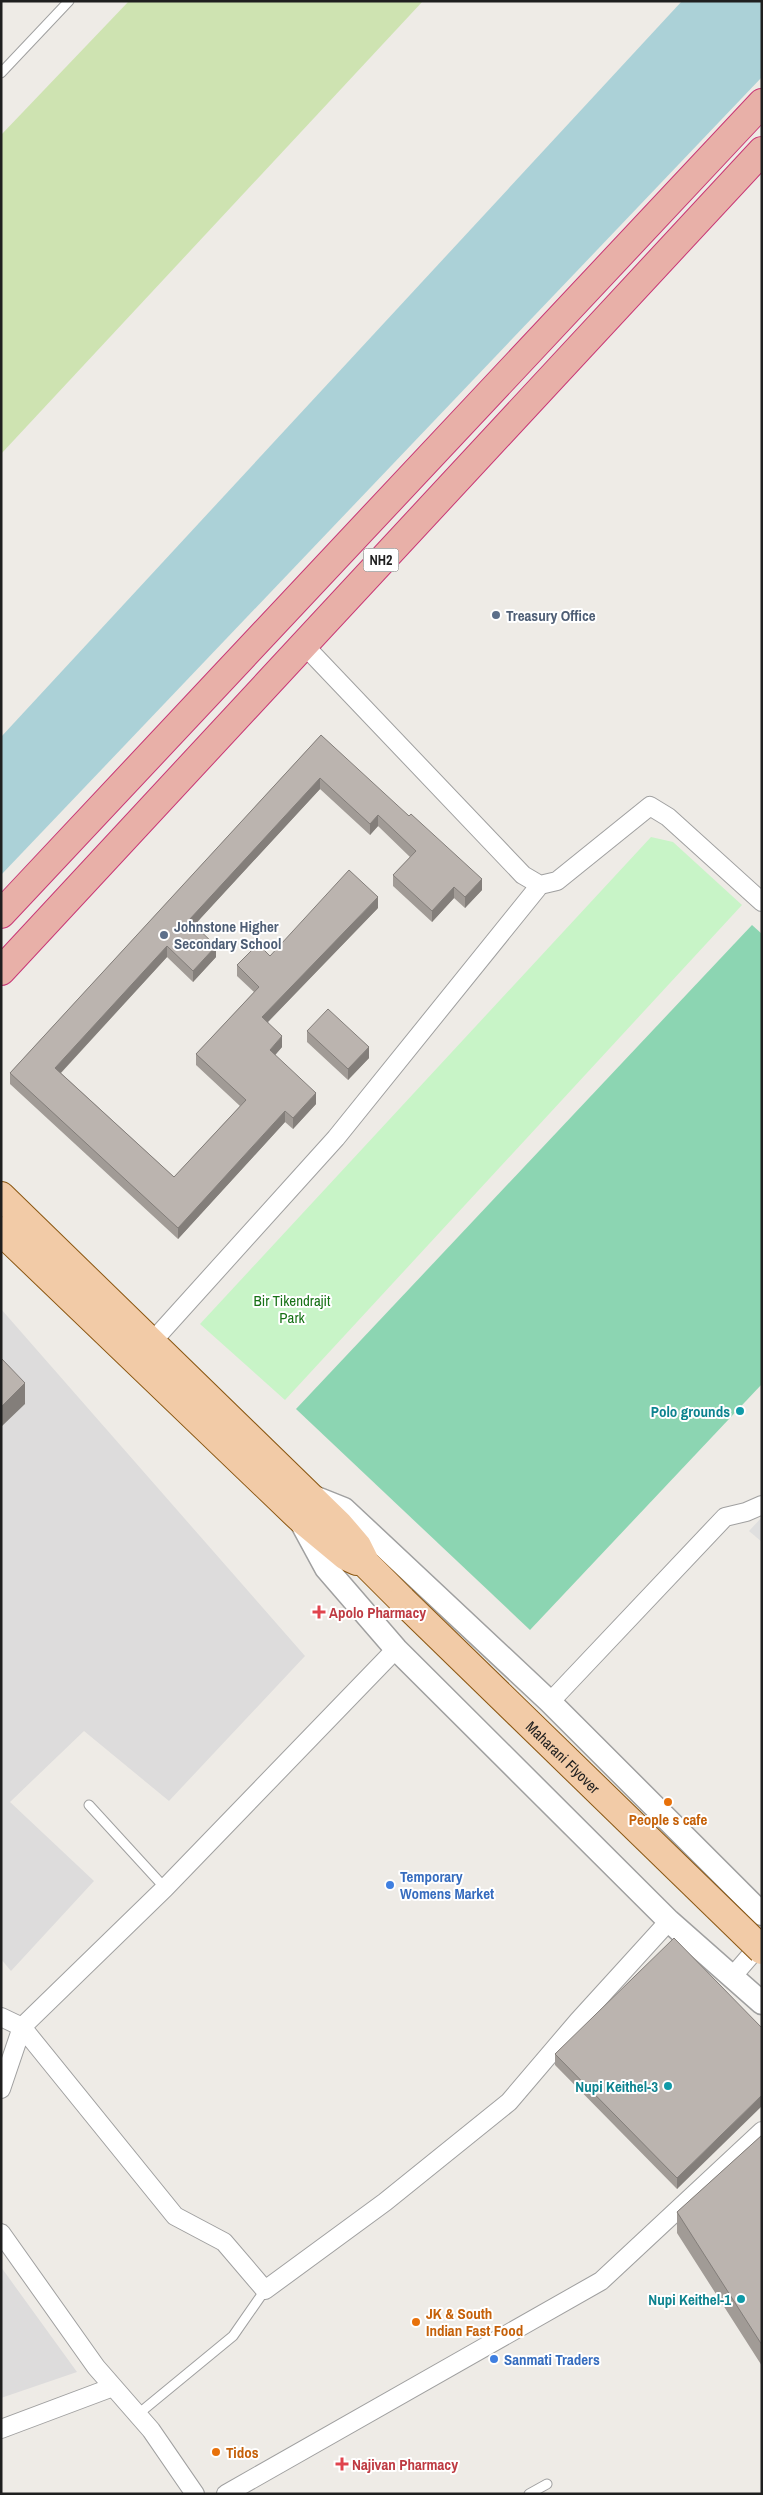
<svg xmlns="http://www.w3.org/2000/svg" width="763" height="2495" viewBox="0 0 763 2495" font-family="'Archivo Narrow',sans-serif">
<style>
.residential{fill:#dddcdc}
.grass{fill:#cee3b1}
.park{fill:#c8f4c7}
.pitch{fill:#8cd5b2}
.parking{fill:#dfdfdf}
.water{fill:#abd1d7}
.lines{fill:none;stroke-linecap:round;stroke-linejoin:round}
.service-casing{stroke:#a0a0a0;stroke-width:11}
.minor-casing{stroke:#a0a0a0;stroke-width:20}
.tertiary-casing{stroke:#a0a0a0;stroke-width:25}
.primary-casing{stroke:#8a5610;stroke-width:30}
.trunk-casing{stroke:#c83776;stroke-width:30}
.service{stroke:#fff;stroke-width:9}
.minor{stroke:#fff;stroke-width:18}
.tertiary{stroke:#fff;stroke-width:22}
.primary{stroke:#f2cba7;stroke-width:28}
.trunk{stroke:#e8b0a8;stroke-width:28}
.primary-bridge-casing{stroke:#8a5610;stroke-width:30;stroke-linecap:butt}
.primary-bridge{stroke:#f2cba7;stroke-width:28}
.wall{fill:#a19b96}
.shaded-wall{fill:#837e7a}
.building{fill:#bbb4af;stroke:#837e7a}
.service-dot{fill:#5c6f8a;stroke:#fff;stroke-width:2}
.culture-dot{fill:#0f9aa8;stroke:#fff;stroke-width:2}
.health-dot{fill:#e0444e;stroke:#fff;stroke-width:2}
.food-dot{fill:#e8710a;stroke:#fff;stroke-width:2}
.shop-dot{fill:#3f7fe0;stroke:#fff;stroke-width:2}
.labels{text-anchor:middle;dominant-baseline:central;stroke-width:4;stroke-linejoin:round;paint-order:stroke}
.shield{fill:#fff;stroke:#626262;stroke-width:1}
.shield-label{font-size:14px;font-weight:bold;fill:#1f1f1f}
.service-label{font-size:15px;font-weight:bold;fill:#4e5e75;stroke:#fff;text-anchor:start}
.park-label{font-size:15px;fill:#187217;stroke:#fff}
.culture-label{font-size:15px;font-weight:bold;fill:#0d838f;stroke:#fff;text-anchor:end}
.health-label{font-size:15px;font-weight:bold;fill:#be3a42;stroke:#fff;text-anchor:start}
.street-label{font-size:15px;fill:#1f1f1f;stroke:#fff}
.food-label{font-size:15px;font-weight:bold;fill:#c56008;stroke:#fff;text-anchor:start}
.shop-label{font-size:15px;font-weight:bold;fill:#366cbe;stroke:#fff;text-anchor:start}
</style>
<rect width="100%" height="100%" fill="#eeebe6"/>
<path class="residential" d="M1,1309L305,1656L169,1801L84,1731L10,1802L94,1881L11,1971L1,1959Z
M1,2267L77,2372L1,2398Z"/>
<path class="grass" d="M129,1H423L1,454V135Z"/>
<path class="park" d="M651,837L673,842L742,905L285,1400L200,1324Z"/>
<path class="pitch" d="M752,925L762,934V1384L530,1630L296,1409Z"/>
<path class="parking" d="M762,1517V1542L749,1531Z"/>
<path class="water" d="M682,1H762V77L1,875V737Z"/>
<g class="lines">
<g class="service-casing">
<path id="service" d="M1,73L69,1
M89,1805L165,1888
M137,2415L233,2336L265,2290
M529,2494L547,2484"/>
</g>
<g class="minor-casing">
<path id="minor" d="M303,644L523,875L540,885L557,881L650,806L668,817L762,902
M151,1343L336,1138L540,885
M550,1702L725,1517L746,1512L762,1505
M732,1977L762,1942
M1,2017L22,2027L175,2216L224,2242L265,2290L385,2202L509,2102L578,2021L669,1921
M1,2089L22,2027L165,1888L396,1649
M1,2233L96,2367L151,2430L195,2494
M1,2429L113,2387
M226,2494L601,2281L762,2131"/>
</g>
<g class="tertiary-casing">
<path id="tertiary" d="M314,1497L344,1509L550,1702L762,1914
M301,1522L326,1568L396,1649L669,1921L762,2003"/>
</g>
<g class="primary-casing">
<path id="primary" d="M1,1196L339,1525L357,1546L366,1564L402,1600
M1,1231L299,1517L346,1556L357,1561"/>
</g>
<g class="trunk-casing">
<path id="trunk" d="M1,914L762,103
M1,971L762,151"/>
</g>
<use href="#service" class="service"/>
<use href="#minor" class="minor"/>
<use href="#tertiary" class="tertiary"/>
<use href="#primary" class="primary"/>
<use href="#trunk" class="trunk"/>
<g class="primary-bridge-casing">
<g id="primary-bridge">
<path id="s1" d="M402,1600L762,1950"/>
</g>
</g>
<use href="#primary-bridge" class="primary-bridge"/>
</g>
<path class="wall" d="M321,735L482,890L465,908L454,898L432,922L393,886V875L410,857L378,826L370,835L320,789L194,925L216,957L193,982L167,957L61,1073L174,1177L240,1106L196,1065V1054L254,992L237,976V965L270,956L378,908L268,1022L282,1047L275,1055L316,1104L293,1129L285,1122L178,1239L10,1084V1073Z
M307,1031L369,1058L348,1080L307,1042Z
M762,2028L677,2189L555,2065V2054Z
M762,2135V2366L677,2233V2212Z"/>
<path class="shaded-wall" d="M320,778V789L189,931V920Z
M378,815V826L370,835V824Z
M482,879V890L465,908V897Z
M454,887V898L432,922V911Z
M378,897V908L262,1028V1017Z
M167,946V957L55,1079V1068Z
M216,946V957L193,982V971Z
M282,1036V1047L270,1061V1050Z
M369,1047V1058L348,1080V1069Z
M316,1093V1104L293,1129V1118Z
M285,1111V1122L178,1239V1228Z
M25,1383V1404L1,1427V1407Z
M762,2095V2106L677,2189V2178Z"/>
<path class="building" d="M321,735L409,816L411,814L482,879L465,897L454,887L432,911L393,875L416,851L378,815L370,824L320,778L189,920L216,946L193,971L167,946L55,1068L174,1177L246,1100L196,1054L259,987L237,965L258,944L270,956L349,870L378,897L262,1017L282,1036L270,1050L316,1093L293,1118L285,1111L178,1228L10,1073Z
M328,1009L369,1047L348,1069L307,1031Z
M1,1358L25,1383L1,1407Z
M674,1938L762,2028V2095L677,2178L555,2054Z
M762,2135V2345L677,2212Z"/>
<g class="service-dot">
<circle cx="496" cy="615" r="5"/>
<circle cx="164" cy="935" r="5"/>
</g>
<g class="culture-dot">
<circle cx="740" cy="1411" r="5"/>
<circle cx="668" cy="2086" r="5"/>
<circle cx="741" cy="2299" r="5"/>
</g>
<g class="health-dot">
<path d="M316.5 1604.5h5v5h5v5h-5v5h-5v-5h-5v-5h5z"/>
<path d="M339.5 2456.5h5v5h5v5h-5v5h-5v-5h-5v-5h5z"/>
</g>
<g class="food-dot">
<circle cx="668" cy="1802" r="5"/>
<circle cx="416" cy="2322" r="5"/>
<circle cx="216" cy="2452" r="5"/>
</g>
<g class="shop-dot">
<circle cx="390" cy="1885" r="5"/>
<circle cx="494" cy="2359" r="5"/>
</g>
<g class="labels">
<rect class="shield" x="363.5" y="548.5" width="35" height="23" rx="4"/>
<g class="shield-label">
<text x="381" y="560">NH2</text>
</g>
<g class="service-label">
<text x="506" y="615">Treasury Office</text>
<text x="174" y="926">Johnstone Higher<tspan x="174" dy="17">Secondary School</tspan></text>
</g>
<g class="park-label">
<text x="292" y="1300">Bir Tikendrajit<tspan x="292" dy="17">Park</tspan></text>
</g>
<g class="culture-label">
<text x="730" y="1411">Polo grounds</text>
<text x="658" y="2086">Nupi Keithel-3</text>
<text x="731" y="2299">Nupi Keithel-1</text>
</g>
<g class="health-label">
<text x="329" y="1612">Apolo Pharmacy</text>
<text x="352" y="2464">Najivan Pharmacy</text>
</g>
<g class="street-label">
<text stroke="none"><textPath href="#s1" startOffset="225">Maharani Flyover</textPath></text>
</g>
<g class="food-label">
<text x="668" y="1819" text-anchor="middle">People s cafe</text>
<text x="426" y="2313">JK &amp; South<tspan x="426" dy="17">Indian Fast Food</tspan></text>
<text x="226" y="2452">Tidos</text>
</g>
<g class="shop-label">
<text x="400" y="1876">Temporary<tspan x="400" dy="17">Womens Market</tspan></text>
<text x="504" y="2359">Sanmati Traders</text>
</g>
</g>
<rect width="763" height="2495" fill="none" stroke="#1f1f1f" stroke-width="5"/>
</svg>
